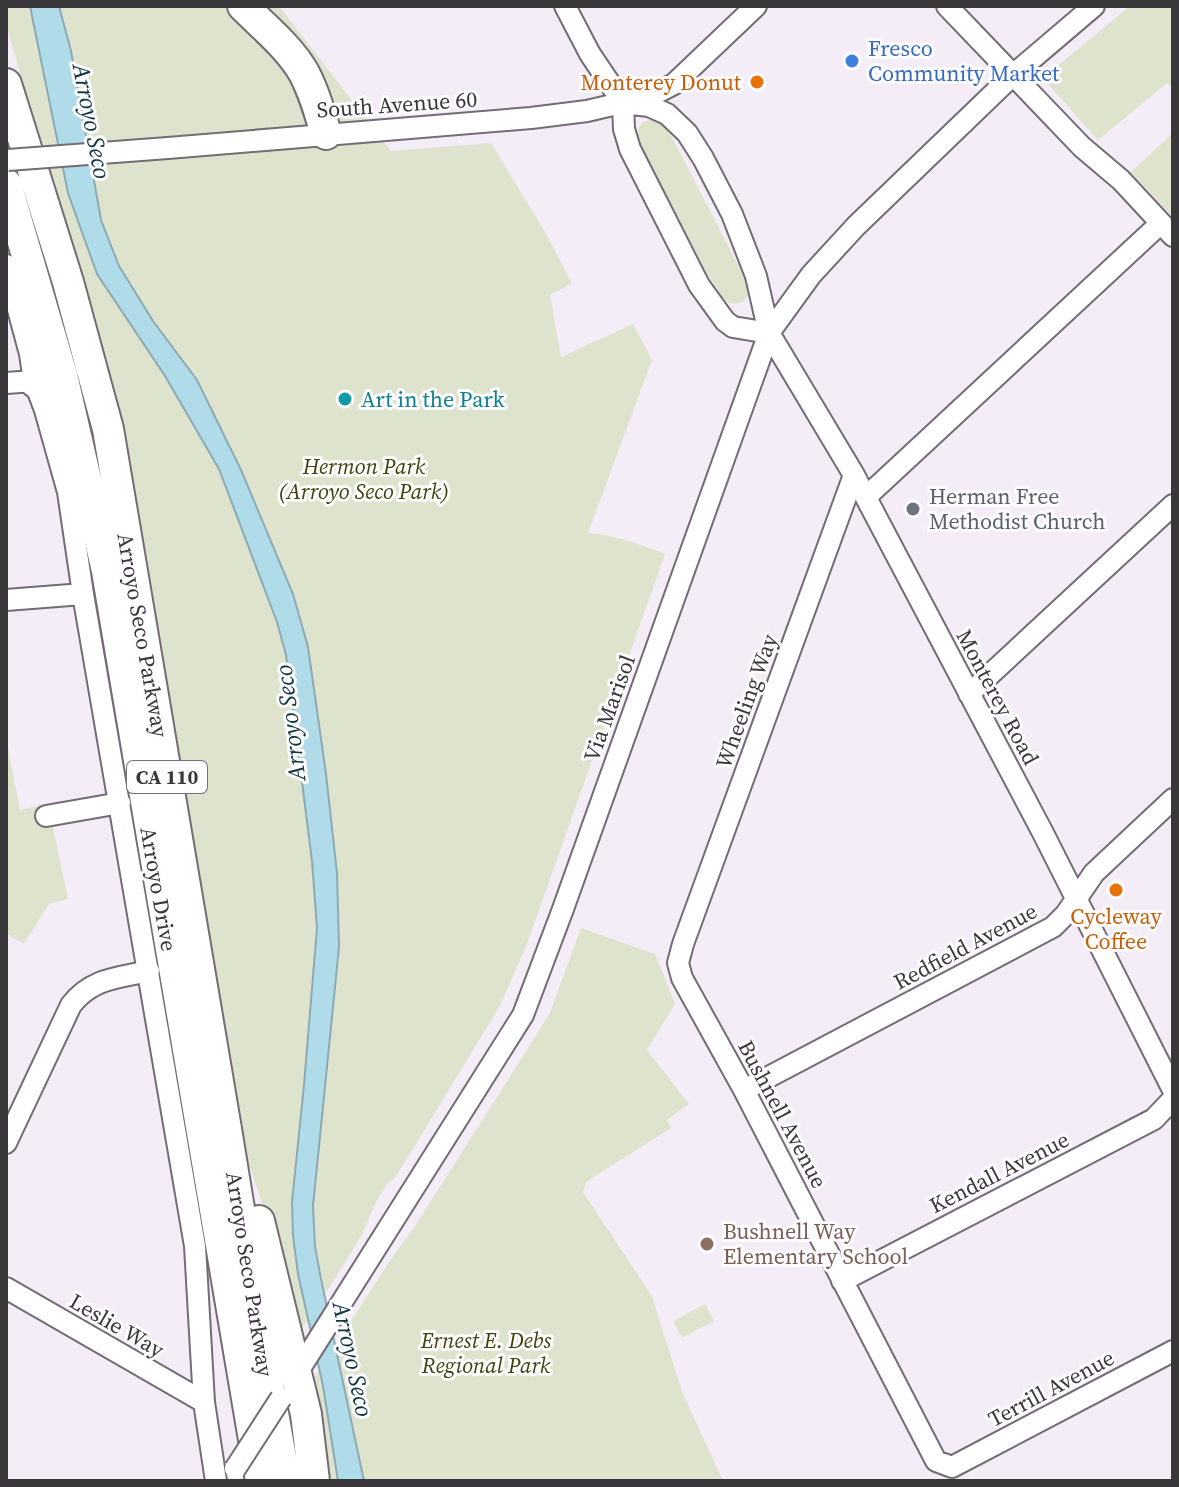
<svg xmlns="http://www.w3.org/2000/svg" width="1179" height="1487" viewBox="0 0 1179 1487" font-family="'Source Serif 4',serif">
<style>
.green{fill:#dee3cd}
.water{fill:#b0dbe8;stroke:#8daab4;stroke-width:2}
.lines{fill:none;stroke-linecap:round;stroke-linejoin:round}
.minor-casing{stroke:#736c75;stroke-width:24}
.highway-casing{stroke:#736c75;stroke-width:34}
.minor{stroke:#fff;stroke-width:20}
.highway{stroke:#fff;stroke-width:30}
.minor-bridge-casing{stroke:#736c75;stroke-width:24;stroke-linecap:butt}
.minor-bridge{stroke:#fff;stroke-width:20}
.shop-dot{fill:#3f7fe0;stroke:#fefcfe;stroke-width:3}
.food-dot{fill:#e8710a;stroke:#fefcfe;stroke-width:3}
.culture-dot{fill:#0f9aa8;stroke:#fefcfe;stroke-width:3}
.worship-dot{fill:#6b7280;stroke:#fefcfe;stroke-width:3}
.education-dot{fill:#8d6e63;stroke:#fefcfe;stroke-width:3}
.labels{text-anchor:middle;dominant-baseline:central;stroke-width:6;stroke-linejoin:round;paint-order:stroke}
.shield{fill:#fefcfe;stroke:#757275;stroke-width:2}
.shield-label{font-size:20px;font-weight:bold;fill:#3a373a}
.shop-label{font-size:22px;fill:#366cbe;stroke:#fefcfe;text-anchor:start}
.food-label{font-size:22px;fill:#c56008;stroke:#fefcfe;text-anchor:end}
.street-label{font-size:22px;fill:#3a373a;stroke:#fefcfe}
.culture-label{font-size:22px;fill:#0d838f;stroke:#fefcfe;text-anchor:start}
.park-label{font-size:22px;font-style:italic;fill:#3d4409;stroke:#fefcfe}
.worship-label{font-size:22px;fill:#5b616d;stroke:#fefcfe;text-anchor:start}
.education-label{font-size:22px;fill:#785e54;stroke:#fefcfe;text-anchor:start}
.water-label{font-size:24px;font-style:italic;fill:#0f3741;stroke:#fefcfe}
</style>
<rect width="100%" height="100%" fill="#f4edf7"/>
<path class="green" d="M6,6H279L391,151L491,143L545,232L572,283L550,295L561,357L633,324L652,360L588,533C616,535 639,544 665,554L527,944L500,1006L395,1178C376,1190 371,1219 360,1238C342,1269 321,1299 302,1329L294,1322L286,1284L287,1274L281,1248L265,1212L233,1117L115,394L91,322L6,24Z
M1130,6H1173V89L1167,83L1098,140L1046,82L1048,74Z
M655,119L664,122L748,284L749,294L744,301L736,304L729,303L723,298L707,273L638,141C635,127 642,120 655,119Z
M1173,133V217L1131,172Z
M6,737L20,810L48,804L68,899L49,904L24,944L7,934L6,935Z
M581,928L655,954L675,1004L647,1050L689,1104L667,1120L671,1128L586,1182L583,1192L652,1296L682,1392L723,1481H325L311,1383L391,1259L415,1226L549,1015Z
M705,1304L714,1321L682,1338L673,1321Z"/>
<path class="water" d="M30,6H59L71,51L101,220L119,266L153,321L197,380L241,470L293,594L308,647L326,774L337,873L339,947L313,1206L315,1247L321,1279L364,1481H338L323,1386L298,1274L293,1236L292,1202L304,1085L317,928L312,861L286,655L277,622L219,469L165,376L97,274L68,193Z"/>
<g class="lines">
<g class="minor-casing">
<path id="minor" d="M565,6L590,54L623,103L624,129L630,149L699,285L725,321L733,327L769,333
M947,6L1082,147L1121,180L1173,236
M623,103L649,106L667,114L687,133L703,158L732,214L756,276L769,333L854,475L1043,833L1173,1090
M168,148L531,118L587,111L651,96L674,84L756,6
M6,265L30,354L34,381L45,410L68,492L83,594L195,1246L204,1402L216,1481
M6,383L34,381
M854,475L683,944L678,963L682,978L744,1090L936,1461L952,1467L1173,1351
M866,497L1161,223
M6,600L83,594
M969,694L1173,505
M46,816L120,803
M744,1090L1053,927L1066,914L1094,873L1173,799
M6,1143L71,1005C92,978 118,978 149,971
M842,1281L1154,1119L1173,1099
M6,1288L204,1402
M294,1378L523,1015L563,909L769,333L811,275L856,226L1013,75L1094,6"/>
</g>
<g class="highway-casing">
<path id="highway" d="M243,6C264,27 289,47 304,73C314,92 320,113 326,134
M6,84L68,282L108,429L226,1129L263,1356L285,1481
M6,184L62,375L107,571L261,1481
M45,337C45,356 47,366 34,381L51,393L70,418
M259,1221L306,1414L314,1481"/>
</g>
<use href="#minor" class="minor"/>
<use href="#highway" class="highway"/>
<g class="minor-bridge-casing">
<path id="minor-bridge" d="M8,160L168,148
M235,1469L281,1398"/>
</g>
<use href="#minor-bridge" class="minor-bridge"/>
</g>
<circle class="shop-dot" cx="852" cy="61" r="8"/>
<g class="food-dot">
<circle cx="757" cy="82" r="8"/>
<circle cx="1116" cy="890" r="8"/>
</g>
<circle class="culture-dot" cx="345" cy="399" r="8"/>
<circle class="worship-dot" cx="913" cy="509" r="8"/>
<circle class="education-dot" cx="707" cy="1244" r="8"/>
<g class="labels">
<rect class="shield" x="127" y="761" width="80" height="32" rx="6"/>
<g class="shield-label">
<text x="167" y="777">CA 110</text>
</g>
<g class="shop-label">
<text x="868" y="48">Fresco<tspan x="868" dy="25">Community Market</tspan></text>
</g>
<g class="food-label">
<text x="741" y="82">Monterey Donut</text>
<text x="1116" y="916" text-anchor="middle">Cycleway<tspan x="1116" dy="25">Coffee</tspan></text>
</g>
<g class="street-label">
<text transform="translate(397 104) rotate(-4)">South Avenue 60</text>
<text transform="translate(143 635) rotate(80)">Arroyo Seco Parkway</text>
<text transform="translate(998 697) rotate(62)">Monterey Road</text>
<text transform="translate(746 701) rotate(-70)">Wheeling Way</text>
<text transform="translate(609 708) rotate(-70)">Via Marisol</text>
<text transform="translate(159 889) rotate(80)">Arroyo Drive</text>
<text transform="translate(965 946) rotate(-28)">Redfield Avenue</text>
<text transform="translate(783 1114) rotate(62)">Bushnell Avenue</text>
<text transform="translate(999 1172) rotate(-27)">Kendall Avenue</text>
<text transform="translate(250 1274) rotate(81)">Arroyo Seco Parkway</text>
<text transform="translate(117 1325) rotate(30)">Leslie Way</text>
<text transform="translate(1051 1388) rotate(-28)">Terrill Avenue</text>
</g>
<g class="culture-label">
<text x="361" y="399">Art in the Park</text>
</g>
<g class="park-label">
<text x="364" y="466">Hermon Park<tspan x="364" dy="25">(Arroyo Seco Park)</tspan></text>
<text x="486" y="1340">Ernest E. Debs<tspan x="486" dy="25">Regional Park</tspan></text>
</g>
<g class="worship-label">
<text x="929" y="496">Herman Free<tspan x="929" dy="25">Methodist Church</tspan></text>
</g>
<g class="education-label">
<text x="723" y="1231">Bushnell Way<tspan x="723" dy="25">Elementary School</tspan></text>
</g>
<g class="water-label">
<text transform="translate(92 121) rotate(79)">Arroyo Seco</text>
<text transform="translate(290 723) rotate(-97)">Arroyo Seco</text>
<text transform="translate(353 1359) rotate(78)">Arroyo Seco</text>
</g>
</g>
<rect width="1179" height="1487" fill="none" stroke="#3a373a" stroke-width="16"/>
</svg>
